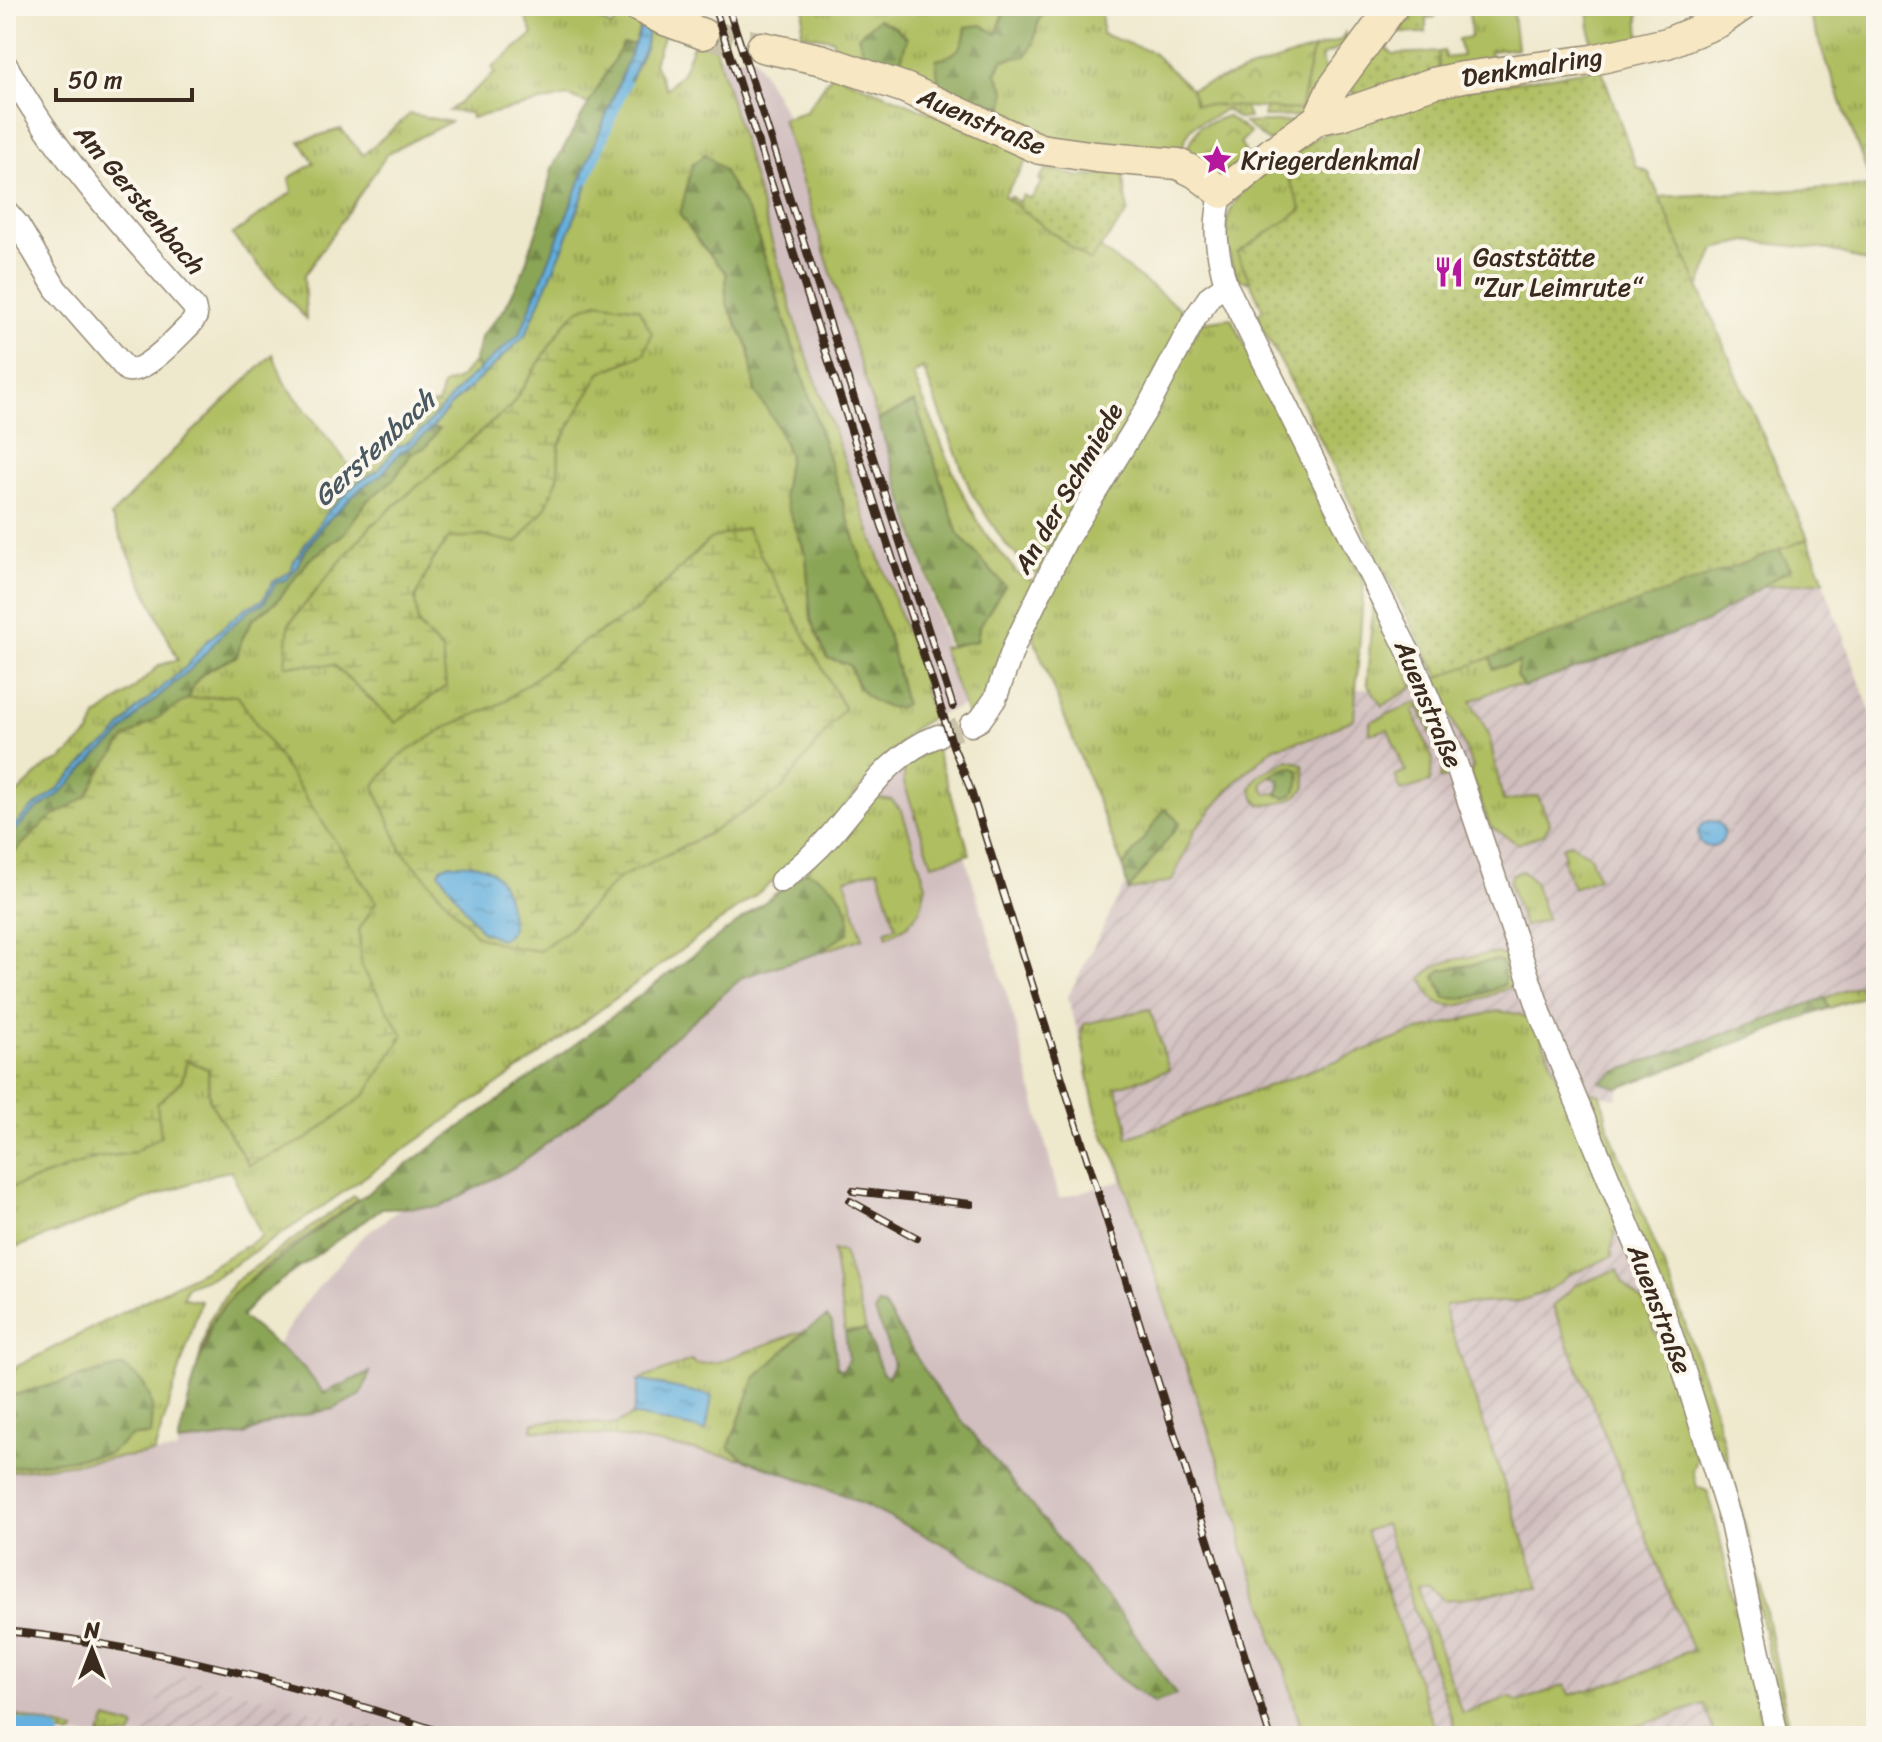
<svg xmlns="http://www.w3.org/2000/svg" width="1882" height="1742" viewBox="0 0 1882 1742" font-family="Sriracha,sans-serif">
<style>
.industrial{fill:url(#industrial-furrows)}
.railway{fill:#d1bfbf}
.grass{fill:url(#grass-tufts);stroke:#757440;stroke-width:2;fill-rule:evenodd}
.forest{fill:url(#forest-firs);stroke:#63683a;stroke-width:2}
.wetland{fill:url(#wetland-marsh);stroke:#757440;stroke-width:2}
.park{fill:url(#park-crowns);stroke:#757440;stroke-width:2}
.garden{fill:url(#garden-dots);stroke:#757440;stroke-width:2}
.water{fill:url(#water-ripples);stroke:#506d7e;stroke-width:2}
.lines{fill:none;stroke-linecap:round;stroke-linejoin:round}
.stream{stroke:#65b0de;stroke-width:5}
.canal{stroke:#65b0de;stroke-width:20}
.street-tunnel{stroke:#cac2a9;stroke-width:22;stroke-dasharray:22 11;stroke-linecap:butt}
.secondary-tunnel{stroke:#cac2a9;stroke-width:30;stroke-dasharray:30 15;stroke-linecap:butt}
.street-casing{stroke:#948975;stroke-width:25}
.secondary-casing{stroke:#948975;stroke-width:33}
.street{stroke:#fff;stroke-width:22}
.secondary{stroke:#f7e8c3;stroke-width:30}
.rail-casing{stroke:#3b2a1e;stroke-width:8}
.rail{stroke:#fbf7ec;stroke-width:5;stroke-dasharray:15;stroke-linecap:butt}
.labels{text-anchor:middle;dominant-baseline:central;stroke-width:8;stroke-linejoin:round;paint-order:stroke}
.street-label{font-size:26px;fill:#3b2a1e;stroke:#fbf7ec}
.poi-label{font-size:26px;fill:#3b2a1e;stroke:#fbf7ec;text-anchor:start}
.water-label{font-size:28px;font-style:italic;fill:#4a5961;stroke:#fbf7ec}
</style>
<defs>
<pattern id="industrial-furrows" width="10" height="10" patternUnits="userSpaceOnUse" patternTransform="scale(2)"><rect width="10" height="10" fill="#d1bfbf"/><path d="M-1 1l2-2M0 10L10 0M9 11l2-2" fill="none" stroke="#b4a4a4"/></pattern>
<pattern id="grass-tufts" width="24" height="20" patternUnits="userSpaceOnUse" patternTransform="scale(2)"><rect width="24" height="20" fill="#afbe61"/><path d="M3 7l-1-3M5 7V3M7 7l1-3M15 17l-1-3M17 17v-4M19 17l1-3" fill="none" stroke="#909b4f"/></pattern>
<pattern id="forest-firs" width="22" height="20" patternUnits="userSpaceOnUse" patternTransform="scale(2)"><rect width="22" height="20" fill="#8ba557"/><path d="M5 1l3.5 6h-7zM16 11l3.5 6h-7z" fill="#738747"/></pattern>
<pattern id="wetland-marsh" width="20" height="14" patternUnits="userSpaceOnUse" patternTransform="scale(2)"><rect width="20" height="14" fill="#afbe61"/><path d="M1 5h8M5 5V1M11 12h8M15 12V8" fill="none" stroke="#909b4f"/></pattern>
<pattern id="park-crowns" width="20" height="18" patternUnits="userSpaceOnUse" patternTransform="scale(2)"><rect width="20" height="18" fill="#afbe61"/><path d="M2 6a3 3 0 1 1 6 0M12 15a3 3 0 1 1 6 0" fill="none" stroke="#909b4f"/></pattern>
<pattern id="garden-dots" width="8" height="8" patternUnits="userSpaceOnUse" patternTransform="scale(2)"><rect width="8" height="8" fill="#afbe61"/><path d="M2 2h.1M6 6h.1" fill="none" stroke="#909b4f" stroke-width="1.8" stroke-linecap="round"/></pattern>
<pattern id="water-ripples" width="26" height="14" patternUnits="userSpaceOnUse" patternTransform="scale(2)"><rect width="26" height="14" fill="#65b0de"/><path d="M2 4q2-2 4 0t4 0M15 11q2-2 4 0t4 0" fill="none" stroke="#548fb3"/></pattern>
</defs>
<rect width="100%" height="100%" fill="#fbf7ec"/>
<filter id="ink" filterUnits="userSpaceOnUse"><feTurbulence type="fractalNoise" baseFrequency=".0125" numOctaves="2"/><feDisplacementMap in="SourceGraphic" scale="16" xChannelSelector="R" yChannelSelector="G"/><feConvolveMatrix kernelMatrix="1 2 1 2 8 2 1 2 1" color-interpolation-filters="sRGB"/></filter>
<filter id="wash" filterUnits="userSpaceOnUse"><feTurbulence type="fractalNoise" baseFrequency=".006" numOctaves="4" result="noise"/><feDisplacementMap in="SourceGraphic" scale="32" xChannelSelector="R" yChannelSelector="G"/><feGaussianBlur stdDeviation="1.8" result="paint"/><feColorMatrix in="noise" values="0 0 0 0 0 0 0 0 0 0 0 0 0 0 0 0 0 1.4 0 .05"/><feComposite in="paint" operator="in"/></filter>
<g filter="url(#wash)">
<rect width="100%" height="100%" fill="#eee8cc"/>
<path class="industrial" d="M1808,539L1876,727V992L1619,1087L1617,1099L1602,1095L1758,1736H1319L1103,1126L1068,997L1121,892L1260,718L1328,694L1439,677Z
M170,1672L411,1736H144Z"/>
<path class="railway" d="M718,56L754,57L791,123L964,706L932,717L920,671L798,331Z
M907,754L955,823L1015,1022L1059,1198L1125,1180L1314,1736H411L170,1672L144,1736H43L6,1725V1472L176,1451L178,1443L226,1423L304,1304L360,1239L730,963Z"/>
<path class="grass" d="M538,6H601L594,17L612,27L619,15L626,20L628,15L621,11L624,6L642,21L634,44L623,45L589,104L568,96L471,118L470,113L449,111L495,73L492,68L533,34L525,16Z
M805,6H1007L996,34L966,27L964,44L954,55L939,91L840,56L832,39L801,34Z
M1050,6H1102V34L1152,52L1191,89L1196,103L1239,104L1245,107L1249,118L1239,119L1225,109C1205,127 1194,112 1182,148L1059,144L998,114L1005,90L996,73L1002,60L1033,45L1039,19Z
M1483,6H1512L1517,48L1490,51L1492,64L1439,74L1438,52L1444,51L1445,58L1462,56L1458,39L1471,37L1469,11L1483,9Z
M1588,6H1638L1640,41L1592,51Z
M1806,6H1876V265L1830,250L1747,241L1715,249L1699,288L1659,197L1872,186Z
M649,24L665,32L654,63L666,89L682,73L693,45L714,43L798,331L920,671L932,717L912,730L818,837L777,879L531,1061L309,1216L218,1275L187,1286L183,1298L201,1301L154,1453L6,1472V1468L108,1454L132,1436L150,1435L123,1366L6,1397V1372L203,1271L262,1236L231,1171L215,1174L6,1251V1187H13L96,1158L132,1153L157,1104L182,1080L187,1060L208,1069L209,1100L249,1165L307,1139L402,1035L361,966L359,930L237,695L188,699C197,669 212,670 237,656L242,639L252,620L277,601L309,560L343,534L367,501L394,479L411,454L426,446L438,429H431L449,407L501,359L563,248L616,109L645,48ZM692,165L753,220L868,581L890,641L858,689L850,665L827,658L811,619L806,555L783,495L789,455L775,420L755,392L749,348L726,302V273L689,182ZM565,323L644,354L600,373L559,445L558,478L484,536L449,538C433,560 403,598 420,626C425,635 435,643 442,651L396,723L289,624L371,526L511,406ZM710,539L810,648L844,708L706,835L619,878L569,929L449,726L502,703L583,642L639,609Z
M1345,33L1347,44L1321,57L1328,80L1305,116L1263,117L1265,108L1300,109L1313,49L1341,40Z
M833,73L1031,154L1004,196L1090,260L1100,248L1189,315L1038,576L1007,546L972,494L923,368L913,375L959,486L984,532L1017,573L1035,582C1024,609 991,706 968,717L942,648L977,641L979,627L1005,586L958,534L915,402L878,420L782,119L805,112Z
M410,114L450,122L388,153L304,276L306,319L232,235L292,192L289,178L314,163L300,141L341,129L363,155Z
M1300,121L1269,142L1244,123Z
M1315,138L1312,218L1256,272L1250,282C1237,281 1233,273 1231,261C1230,253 1227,244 1226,236C1223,188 1283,161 1315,138Z
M1231,318L1364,582L1354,719L1313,738L1275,747L1238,779L1196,828L1172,881L1128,891L1180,822L1165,810L1123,867L1030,629L1034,616L1202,322Z
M273,354L284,382L355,473C385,454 396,405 438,404L443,385L459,379L474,362L479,370L424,428L408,442L396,448L378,471L358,482L327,512L295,561L291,571L273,582L263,600L245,608L204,644L188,665L136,710L110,741L96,750L56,791L31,809L6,834V804L10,800L47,765L61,760L90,733L96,717L131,691L160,665L178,660L111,516L174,450Z
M1802,524L1824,581L1761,587L1791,568L1519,662L1516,676L1524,687L1507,685L1471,701L1489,735L1503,801L1538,796L1550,824L1544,834L1518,844L1490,826L1470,774L1473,767L1446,705L1440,703L1430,682L1439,677L1427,656Z
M1373,601L1414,687L1382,706L1367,683Z
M1414,703L1422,705L1447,762L1445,779H1440L1444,762L1419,707L1413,710L1433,760L1430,782L1401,791L1395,776L1405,771L1388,729L1370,734V722Z
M935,746L970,854L932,864L904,783V766Z
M1288,760L1303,764L1306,787C1295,802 1277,805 1260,805L1254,798L1251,788L1259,775ZM1292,767L1298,770L1300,778L1278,796L1277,793L1268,794C1250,779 1280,772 1292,767Z
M871,797L892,800L902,811L926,885L920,910L907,926L887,937L886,930L896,927L878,869L845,879L863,938L818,953L849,932L806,871Z
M1571,843L1590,856L1598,878L1573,888L1562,858L1565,857L1562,847Z
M1522,871L1534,882L1547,919L1524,927L1509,882L1512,874Z
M1497,953L1511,959L1512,962L1507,966L1510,976L1517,975L1510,987C1489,995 1448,1019 1431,996C1427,991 1425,983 1422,978C1439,957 1472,957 1497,953ZM1497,960L1505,984L1483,994L1445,998L1435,977L1442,970Z
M1876,979V992L1829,1008L1825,998Z
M1150,1009L1169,1070L1116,1087L1127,1123V1138L1417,1031L1497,1011L1519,1014L1536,1024L1618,1226L1611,1250L1613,1256L1569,1275L1548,1291L1520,1301L1446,1305L1445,1312L1540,1588L1445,1600L1428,1584L1417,1586L1462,1713L1510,1697L1518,1702L1565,1685L1570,1695C1600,1686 1635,1678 1663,1664C1674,1658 1680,1652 1693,1651L1553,1307L1574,1286L1618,1269L1622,1282L1644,1303L1663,1351L1697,1459L1693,1471L1697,1487L1707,1491L1713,1509L1765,1736H1715L1704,1704L1608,1736H1303L1285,1669L1272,1639L1269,1618L1242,1547L1240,1525L1125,1185C1124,1167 1112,1155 1105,1138C1092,1105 1086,1067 1081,1032L1084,1024ZM1385,1524L1455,1728L1437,1735L1366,1531Z
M1592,1092L1601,1094L1608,1127L1670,1281L1714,1407L1761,1587L1791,1736H1786L1752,1574L1588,1102Z
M354,1196L358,1200C318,1229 235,1280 212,1322C206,1334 204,1350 198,1363L209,1320L234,1282Z
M833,1251H843L866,1330L845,1332Z
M806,1330L755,1378L729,1446L744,1459L613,1436L532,1430L533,1423L558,1420L614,1425L633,1415L706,1431L712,1396L639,1380L691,1360L696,1364L718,1362Z
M6,1713L75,1731L71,1736L6,1720Z
M107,1719L135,1727L131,1736H99Z"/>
<path class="forest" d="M1007,6H1050L1039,19L1033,45L1026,56L1002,60L996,73L1005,90L1004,111L998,114L939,91L936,60C956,55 964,49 966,27L982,25L996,34Z
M878,19L895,27L907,38L901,61L888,71L868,65L858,36Z
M623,44H634L520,334L479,370L474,362L482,335L505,308L522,274L542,215L552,168Z
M705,154L721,168L752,219L868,581L890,641L905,704L898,708C869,706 858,691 850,665L827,658L811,619L806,555L783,495L789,455L774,420L755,392L749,348L726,302V273L703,247L680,215L692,165Z
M915,402L958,534L1005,586L979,627L977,641L950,646L878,420Z
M431,429H439L426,447L411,454L394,479L367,501L343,534L309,560L277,601L252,620L242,639L237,656C212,669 197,669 188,699L126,738L100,772L87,797L46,821L6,861V839L33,812L61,793L99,753L114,742L140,712L193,667L221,635L252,608L264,603L276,583L287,579L322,526L362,487L381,475L399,453L410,447Z
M1776,545L1791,568L1706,622L1524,687L1516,676L1519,662L1493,669L1489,646Z
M1292,767L1298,770C1302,784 1298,794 1284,798L1277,793L1280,788L1279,780L1271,776L1281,769Z
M1165,809L1180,823L1128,891L1123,867Z
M806,871C834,882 852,901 849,932L818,953L743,977L581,1118L515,1167L440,1207L382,1208L261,1295L241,1316L303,1367L324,1393L370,1372L361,1395L333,1409L275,1421L245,1435L178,1443L198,1363L206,1346L211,1324L235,1292L377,1186L534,1075Z
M1497,960L1503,964L1505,984C1489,992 1463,1003 1445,997L1435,977L1441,970Z
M1825,998L1829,1008L1619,1088L1600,1082L1615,1072Z
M877,1305L884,1306L937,1390L1129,1625L1176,1695L1154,1703L1119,1678L1063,1622L951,1548L842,1494L744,1459L729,1447L755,1378L806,1330L827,1317L832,1323L837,1367L843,1370L849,1359L845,1332L866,1330L882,1373L888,1377L894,1363L875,1312Z
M123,1366C153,1386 154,1401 150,1435L132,1436L108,1454L6,1468V1397Z"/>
<path class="wetland" d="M597,302L638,308L652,333L644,354L600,373L559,445L558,478L546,507L517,543L484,536L449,538L432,562L415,599L418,625L442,651L446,686L396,723L334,665H285L289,624L331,572L371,526L511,406L565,323L580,309Z
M746,528L844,708L782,789L706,835L619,878L569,929L539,951L506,946L477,936L402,851L374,786L399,756L449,726L502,703L583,642L639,609L710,539Z
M237,695L376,902L359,930L361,966L403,1035L366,1094L307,1139L249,1165L209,1100L208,1069L187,1060L182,1080L157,1104L161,1136L132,1153L96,1158L13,1187H6V861L46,821L86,797L100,772L126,738L188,699Z"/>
<path class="park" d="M1313,49L1300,110L1196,104L1191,89Z
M1227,116L1250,133L1240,143L1249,158C1224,176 1221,176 1194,161L1198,155L1187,148L1200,126Z"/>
<path class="garden" d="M1411,6H1483L1484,9L1435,14V17L1426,18V33H1391Z
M1380,44L1393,54L1438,52L1439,74L1357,101L1348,81Z
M1601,68L1636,166L1649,173L1808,539L1439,677C1374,558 1322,433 1255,315L1263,310L1237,253L1302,210L1283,165L1315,138L1413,98Z
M1047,168L1081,177L1123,171L1128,212L1090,261L1008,199L1010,196L1018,202L1023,195L1031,199L1042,182L1039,179Z"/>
<path class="water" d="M643,6L649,24L645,48L616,109L563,248L525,336L449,407L431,429L410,447L399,453L381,475L362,487L322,526L301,556L296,569L287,579L276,583L264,603L252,608L221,635L193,667L140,712L114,742L99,753L61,793L33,812L6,839V834L31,809L56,791L96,750L110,741L136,710L188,665L204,644L245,608L263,600L273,582L291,571L294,561L327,512L358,482L378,471L396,448L408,442L424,428L464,383L520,334L641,27Z
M1698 834a13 13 0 1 1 26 0a13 13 0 1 1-26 0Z
M451,864C459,864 469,863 477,865C505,870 510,905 512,929L507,936L500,939L481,931L439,872L442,867Z
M639,1380L712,1396L706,1431L633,1415Z"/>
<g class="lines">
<path class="stream" d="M588,181L628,83"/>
<path class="canal" d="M6,1726L51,1736"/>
</g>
</g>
<g filter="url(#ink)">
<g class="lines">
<path class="street-tunnel" d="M938,736L971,725"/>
<path class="secondary-tunnel" d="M703,34L762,47"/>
<g class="street-casing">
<path id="street" d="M6,65C56,155 125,230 194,307L196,316L191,324C177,337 146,373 127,370L56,289L18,225L6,211
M1222,193C1212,226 1217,253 1226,285L1410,655L1456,763L1542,1018L1660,1302L1685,1374L1731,1523L1777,1736
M971,725L980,720L995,699L1015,644L1065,542L1149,405L1195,318L1210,296L1226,285
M781,881C799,867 816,852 831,835C863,798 891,753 938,736"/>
</g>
<g class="secondary-casing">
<path id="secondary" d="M637,6L662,19L703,34
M762,47L823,60L905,88L1040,149L1096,157L1178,164L1196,173L1222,193L1271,153L1318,119L1340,115L1433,83L1463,77L1592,60L1667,43L1719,22L1742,6
M1318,119L1332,89L1393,6"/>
</g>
<use href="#street" class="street"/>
<use href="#secondary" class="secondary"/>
<g class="rail-casing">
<path id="rail" d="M714,6L953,746L970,788L1270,1736
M728,6L953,707
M853,1191L971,1204
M850,1201L917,1238
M6,1631C159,1647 307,1686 452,1736"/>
</g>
<use href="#rail" class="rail"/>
</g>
</g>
<defs>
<g id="sight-bare" transform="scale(2.4)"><path d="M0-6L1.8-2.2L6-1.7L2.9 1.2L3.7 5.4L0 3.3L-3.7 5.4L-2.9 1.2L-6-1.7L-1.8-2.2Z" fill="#b5179e" stroke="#fbf7ec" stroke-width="2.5" paint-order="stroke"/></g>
<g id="restaurant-bare" transform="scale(2.4)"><path d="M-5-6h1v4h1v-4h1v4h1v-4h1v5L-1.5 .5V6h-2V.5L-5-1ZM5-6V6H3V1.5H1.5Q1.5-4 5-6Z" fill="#b5179e" stroke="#fbf7ec" stroke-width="2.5" paint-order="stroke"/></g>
</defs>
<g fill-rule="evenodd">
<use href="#sight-bare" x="1217" y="160"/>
<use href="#restaurant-bare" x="1449" y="272"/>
</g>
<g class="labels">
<g class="street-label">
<text transform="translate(1532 67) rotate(-9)">Denkmalring</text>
<text transform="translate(982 121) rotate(23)">Auenstraße</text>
<text transform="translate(140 199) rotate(50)">Am Gerstenbach</text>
<text transform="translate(1068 488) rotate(-60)">An der Schmiede</text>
<text transform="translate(1429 704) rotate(67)">Auenstraße</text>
<text transform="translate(1660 1309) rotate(69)">Auenstraße</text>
</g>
<g class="poi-label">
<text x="1241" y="160">Kriegerdenkmal</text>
<text x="1473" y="257">Gaststätte<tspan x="1473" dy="30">"Zur Leimrute“</tspan></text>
</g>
<g class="water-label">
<text transform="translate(374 448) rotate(-43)">Gerstenbach</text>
</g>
</g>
<rect width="1882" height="1742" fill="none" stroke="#fbf7ec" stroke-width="32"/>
<g transform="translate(92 1650)" stroke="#fbf7ec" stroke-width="6" paint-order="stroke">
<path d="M0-6L14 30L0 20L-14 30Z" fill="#3b2a1e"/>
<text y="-12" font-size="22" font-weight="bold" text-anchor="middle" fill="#3b2a1e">N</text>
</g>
<path d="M56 88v12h136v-12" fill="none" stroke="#3b2a1e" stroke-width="4"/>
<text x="68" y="88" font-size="24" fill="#3b2a1e" stroke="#fbf7ec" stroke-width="6" paint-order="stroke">50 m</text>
</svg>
